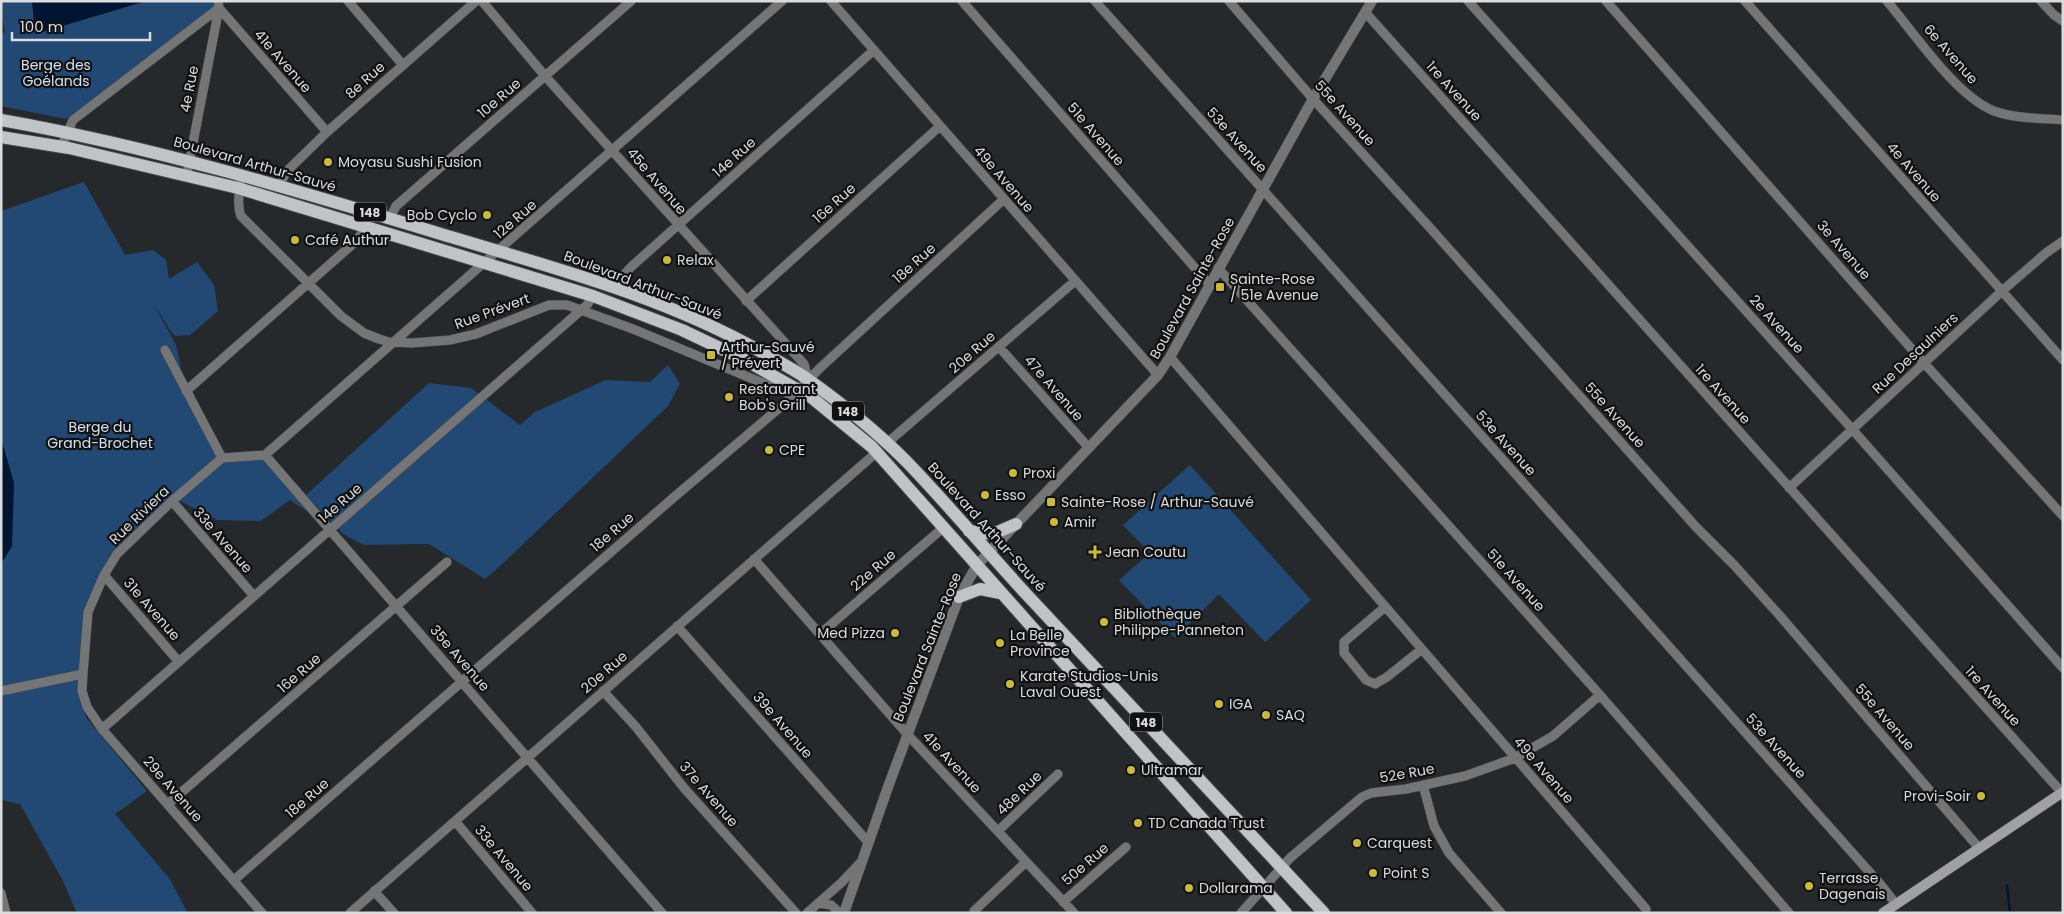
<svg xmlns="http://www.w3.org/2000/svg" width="2064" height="914" viewBox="0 0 2064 914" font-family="Poppins,sans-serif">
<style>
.green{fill:#214973}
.water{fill:#001532}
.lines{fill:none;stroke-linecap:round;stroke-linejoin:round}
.stream{stroke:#001532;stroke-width:2.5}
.minor-casing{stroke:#434648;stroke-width:10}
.tertiary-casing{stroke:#434648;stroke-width:11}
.secondary-casing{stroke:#434648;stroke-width:11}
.primary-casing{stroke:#434648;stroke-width:14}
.minor{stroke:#747577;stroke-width:9}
.tertiary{stroke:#747577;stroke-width:10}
.secondary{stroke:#9fa1a4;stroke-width:10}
.primary{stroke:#c0c3c7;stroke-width:12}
.poi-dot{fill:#caba3a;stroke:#101113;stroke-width:2}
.labels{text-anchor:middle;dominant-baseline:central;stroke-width:4.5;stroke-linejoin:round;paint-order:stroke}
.shield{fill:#101113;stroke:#9d9fa1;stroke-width:1}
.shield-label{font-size:12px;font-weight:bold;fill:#dadcde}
.street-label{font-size:14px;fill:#dadcde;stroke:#101113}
.park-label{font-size:14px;fill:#d2e1f2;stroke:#101113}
.poi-label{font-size:14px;fill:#dadcde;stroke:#101113;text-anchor:start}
</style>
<rect width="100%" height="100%" fill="#26292c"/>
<path class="green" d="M1,1H32L36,34L146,1H218L219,8L66,119L1,106V33L5,32L1,15Z
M84,182L125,255L153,250L166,260L169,279L197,262L214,285L218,311L190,335L176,336L172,333L153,303L176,345L186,391L222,458L264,457L329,526L290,500L261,521L217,520L178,500L117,554L88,612L79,680L80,702L87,719L147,791L115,814L169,878L188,913H77L63,881L20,804L1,800V211Z
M668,365L680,384L668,406L500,566L485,579L429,544L364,545L343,534L306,495L429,383L471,388L520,425L535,412L606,380L650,382Z
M1190,465L1311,600L1265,642L1219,594L1175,638L1119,580L1150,553L1123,525Z"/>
<path class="water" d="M32,1H146L35,34Z
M1,438L14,483L12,546L1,564Z"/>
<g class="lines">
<path class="stream" d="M2007,886L2010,913"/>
<g class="minor-casing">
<path id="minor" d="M348,1L403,65
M482,1L545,76L804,364L808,380
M831,1L1158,375
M962,1L1209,284
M1095,1L1881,885L1896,904
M1229,1L1313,99L1432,230L1696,527L1734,565L1781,617L1979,848
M1468,1L1852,429L2063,668
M1606,1L1924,363L2063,516
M1745,1L2063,360
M1887,1C1914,33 1956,96 1994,111C2016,119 2040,118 2063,120
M2041,1L2054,15L2063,21
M219,8L327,132
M1365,12L2063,794
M61,147L73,120L219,8L218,1
M187,174L219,8
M242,174C239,185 237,207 241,216L341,316L364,333L379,339L389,342L412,343L450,340L476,334L549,305H567L633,329L770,386L794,389
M280,185L286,172L327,132L476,1
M390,218L396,206L631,1
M1218,268L1600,695L1789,913
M617,288L622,277L631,267L874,50
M746,301L940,126
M999,347L1089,448
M165,350L222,458
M1170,357L1646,909
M186,391L354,243L360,236L365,225
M887,443L1075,281
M265,455L782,1
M265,455L662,913
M222,458L172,501L117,554L104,575L88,612L83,674L82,691L87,707L102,729L262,913
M222,458L265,455
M1789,488L2002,291L2046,253L2063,241
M172,501L254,596
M754,559L908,735L1074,913
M104,575L179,662
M1385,607L1344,642V653L1366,680L1375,684L1387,677L1422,649
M677,626L868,842
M820,634L944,527
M1,691L83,674
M603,691L636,727L684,788L796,913
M102,729L587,305L593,296
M1423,785L1434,826L1449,853L1501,913
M168,804L447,562
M455,821L532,913
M998,831L1058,774
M234,880L673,498L784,404L820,368L1004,199
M374,891L394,913
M1,893L6,913
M1063,902L1126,847
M818,903L831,905L840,913
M974,911L1026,862
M350,913L877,452
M807,913L841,883L861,862
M1241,913L1290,858L1362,797L1371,793L1406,789L1465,776L1515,758L1553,736L1600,695"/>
</g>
<g class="tertiary-casing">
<path id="tertiary" d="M844,913L888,787L959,597L977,565L1158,375L1170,357L1313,99L1372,1"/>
</g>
<g class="secondary-casing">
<path id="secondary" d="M1883,913L2063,792"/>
</g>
<g class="primary-casing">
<path id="primary" d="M1,120C154,147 302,192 451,237C558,269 668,298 765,354C779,362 793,369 806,378C841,403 875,430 905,460C948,504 987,552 1029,597C1127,702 1226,807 1324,913
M1,137L69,148L238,188L593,296L682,330L745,360L811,397L872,447L1286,913
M969,531L993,534L1016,524
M959,597L980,589L1000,593"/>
</g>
<use href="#minor" class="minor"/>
<use href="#tertiary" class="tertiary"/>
<use href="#secondary" class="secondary"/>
<use href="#primary" class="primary"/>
</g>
<g class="poi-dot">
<circle cx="328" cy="162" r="5"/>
<circle cx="487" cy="215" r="5"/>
<circle cx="295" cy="240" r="5"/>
<circle cx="667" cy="260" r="5"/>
<rect x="1215" y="282" width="10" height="10" rx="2.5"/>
<rect x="706" y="350" width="10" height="10" rx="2.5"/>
<circle cx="729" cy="397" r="5"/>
<circle cx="769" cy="450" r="5"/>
<circle cx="1013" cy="473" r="5"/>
<circle cx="985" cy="495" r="5"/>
<rect x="1046" y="497" width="10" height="10" rx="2.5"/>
<circle cx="1054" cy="522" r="5"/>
<path d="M1092.5 544.5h5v5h5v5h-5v5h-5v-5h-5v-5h5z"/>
<circle cx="1104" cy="622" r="5"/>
<circle cx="895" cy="633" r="5"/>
<circle cx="1000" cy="643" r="5"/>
<circle cx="1010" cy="684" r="5"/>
<circle cx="1219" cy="704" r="5"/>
<circle cx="1266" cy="715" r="5"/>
<circle cx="1131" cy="770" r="5"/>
<circle cx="1981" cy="796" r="5"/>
<circle cx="1138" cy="823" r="5"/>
<circle cx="1357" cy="843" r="5"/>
<circle cx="1373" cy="873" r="5"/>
<circle cx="1809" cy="886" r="5"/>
<circle cx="1189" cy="888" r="5"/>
</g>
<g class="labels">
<g class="shield">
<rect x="354" y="202.5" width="32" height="19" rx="4"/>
<rect x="832" y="401.5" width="32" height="19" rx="4"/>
<rect x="1130" y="712.5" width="32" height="19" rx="4"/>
</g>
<g class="shield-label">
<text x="370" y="212">148</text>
<text x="848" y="411">148</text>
<text x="1146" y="722">148</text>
</g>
<g class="street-label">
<text transform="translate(1951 54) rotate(49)">6e Avenue</text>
<text transform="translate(283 61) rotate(49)">41e Avenue</text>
<text transform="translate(365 80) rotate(-42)">8e Rue</text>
<text transform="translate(189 89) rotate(-79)">4e Rue</text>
<text transform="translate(1454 91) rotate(48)">1re Avenue</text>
<text transform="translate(499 98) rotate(-41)">10e Rue</text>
<text transform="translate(1345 113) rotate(48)">55e Avenue</text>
<text transform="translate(1096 134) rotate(49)">51e Avenue</text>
<text transform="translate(1237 140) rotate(48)">53e Avenue</text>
<text transform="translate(734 157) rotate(-42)">14e Rue</text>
<text transform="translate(255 164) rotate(16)">Boulevard Arthur-Sauvé</text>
<text transform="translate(1914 172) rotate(49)">4e Avenue</text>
<text transform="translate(1004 179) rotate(49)">49e Avenue</text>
<text transform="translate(657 181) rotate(49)">45e Avenue</text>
<text transform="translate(834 203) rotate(-42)">16e Rue</text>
<text transform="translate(515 219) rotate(-41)">12e Rue</text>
<text transform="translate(1844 250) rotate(49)">3e Avenue</text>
<text transform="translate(914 263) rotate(-42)">18e Rue</text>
<text transform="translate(643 285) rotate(21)">Boulevard Arthur-Sauvé</text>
<text transform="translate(1192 288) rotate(-61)">Boulevard Sainte-Rose</text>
<text transform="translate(492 311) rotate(-20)">Rue Prévert</text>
<text transform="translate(1777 324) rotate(48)">2e Avenue</text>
<text transform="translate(972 352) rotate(-41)">20e Rue</text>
<text transform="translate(1915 353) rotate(-43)">Rue Desaulniers</text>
<text transform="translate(1054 388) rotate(49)">47e Avenue</text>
<text transform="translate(1723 394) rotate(48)">1re Avenue</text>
<text transform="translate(1615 415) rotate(48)">55e Avenue</text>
<text transform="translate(1506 443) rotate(48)">53e Avenue</text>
<text transform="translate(340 503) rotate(-41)">14e Rue</text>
<text transform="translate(139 515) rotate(-44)">Rue Riviera</text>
<text transform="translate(987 527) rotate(48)">Boulevard Arthur-Sauvé</text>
<text transform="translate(612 532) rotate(-41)">18e Rue</text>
<text transform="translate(223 540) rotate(49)">33e Avenue</text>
<text transform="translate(873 570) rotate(-41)">22e Rue</text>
<text transform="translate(1516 580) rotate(48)">51e Avenue</text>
<text transform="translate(152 609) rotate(49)">31e Avenue</text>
<text transform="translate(927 647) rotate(-68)">Boulevard Sainte-Rose</text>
<text transform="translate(460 658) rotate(49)">35e Avenue</text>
<text transform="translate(604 672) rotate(-41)">20e Rue</text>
<text transform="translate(299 673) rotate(-41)">16e Rue</text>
<text transform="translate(1993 696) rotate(48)">1re Avenue</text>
<text transform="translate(1885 717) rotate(49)">55e Avenue</text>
<text transform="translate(783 725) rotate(49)">39e Avenue</text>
<text transform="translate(1776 746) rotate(48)">53e Avenue</text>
<text transform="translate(952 762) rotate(47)">41e Avenue</text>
<text transform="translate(1544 770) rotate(49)">49e Avenue</text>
<text transform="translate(1407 773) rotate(-10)">52e Rue</text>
<text transform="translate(173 789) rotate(49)">29e Avenue</text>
<text transform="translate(1019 793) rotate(-44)">48e Rue</text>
<text transform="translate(709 794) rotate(49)">37e Avenue</text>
<text transform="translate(307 798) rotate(-41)">18e Rue</text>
<text transform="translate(504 858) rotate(50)">33e Avenue</text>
<text transform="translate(1085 864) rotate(-41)">50e Rue</text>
</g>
<g class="park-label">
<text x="56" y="65">Berge des<tspan x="56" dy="16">Goélands</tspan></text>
<text x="100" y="427">Berge du<tspan x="100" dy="16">Grand-Brochet</tspan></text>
</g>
<g class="poi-label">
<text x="338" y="162">Moyasu Sushi Fusion</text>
<text x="477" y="215" text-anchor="end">Bob Cyclo</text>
<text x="305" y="240">Café Authur</text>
<text x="677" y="260">Relax</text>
<text x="1230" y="279">Sainte-Rose<tspan x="1230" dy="16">/ 51e Avenue</tspan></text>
<text x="721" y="347">Arthur-Sauvé<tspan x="721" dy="16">/ Prévert</tspan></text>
<text x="739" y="389">Restaurant<tspan x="739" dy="16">Bob's Grill</tspan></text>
<text x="779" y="450">CPE</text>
<text x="1023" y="473">Proxi</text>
<text x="995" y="495">Esso</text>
<text x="1061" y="502">Sainte-Rose / Arthur-Sauvé</text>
<text x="1064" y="522">Amir</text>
<text x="1105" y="552">Jean Coutu</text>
<text x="1114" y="614">Bibliothèque<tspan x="1114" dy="16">Philippe-Panneton</tspan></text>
<text x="885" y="633" text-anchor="end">Med Pizza</text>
<text x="1010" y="635">La Belle<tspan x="1010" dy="16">Province</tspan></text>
<text x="1020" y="676">Karate Studios-Unis<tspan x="1020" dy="16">Laval Ouest</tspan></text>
<text x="1229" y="704">IGA</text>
<text x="1276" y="715">SAQ</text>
<text x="1141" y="770">Ultramar</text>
<text x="1971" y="796" text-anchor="end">Provi-Soir</text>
<text x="1148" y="823">TD Canada Trust</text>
<text x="1367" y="843">Carquest</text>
<text x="1383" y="873">Point S</text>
<text x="1819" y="878">Terrasse<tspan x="1819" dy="16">Dagenais</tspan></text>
<text x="1199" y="888">Dollarama</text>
</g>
</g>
<rect width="2064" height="914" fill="none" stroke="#dadcde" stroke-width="5"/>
<path d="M12 32v8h138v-8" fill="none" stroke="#dadcde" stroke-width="2.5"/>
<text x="20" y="32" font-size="15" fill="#dadcde" stroke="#101113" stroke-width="4" paint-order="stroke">100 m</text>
</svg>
